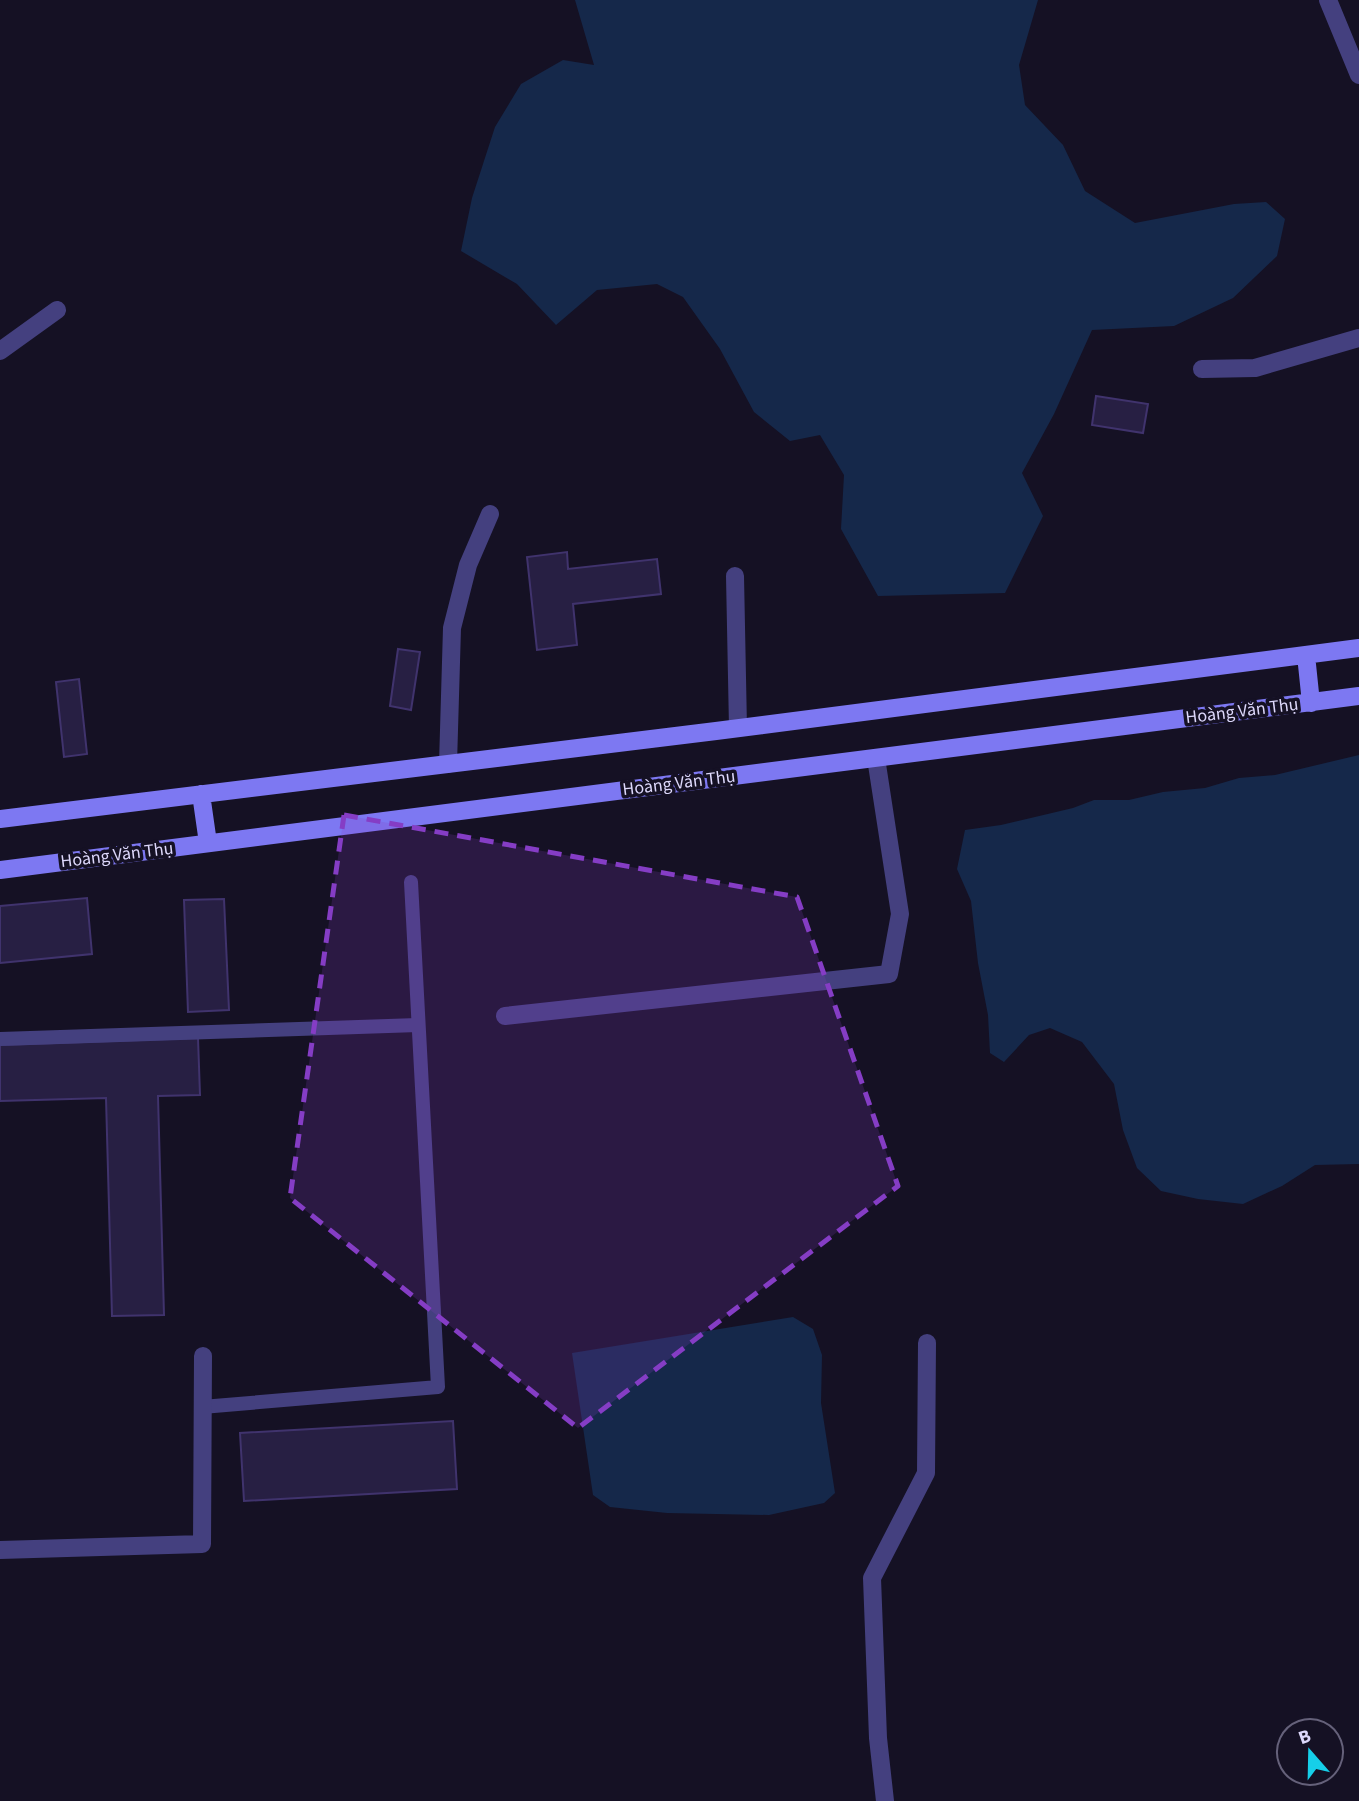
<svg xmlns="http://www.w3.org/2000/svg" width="1359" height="1801" viewBox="0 0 1359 1801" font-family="'Source Sans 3',sans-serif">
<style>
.water{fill:#15284a}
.building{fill:#271f43;stroke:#40336d;stroke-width:2}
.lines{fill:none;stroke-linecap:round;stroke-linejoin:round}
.lane{stroke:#44407f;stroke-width:14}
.street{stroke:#44407f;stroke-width:18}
.secondary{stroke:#7d78f2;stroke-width:18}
.marked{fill:#853dc5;fill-opacity:0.2;stroke:#853dc5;stroke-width:5;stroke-dasharray:14 9;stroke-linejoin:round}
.labels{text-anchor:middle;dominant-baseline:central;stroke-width:7;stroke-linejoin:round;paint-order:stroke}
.street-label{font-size:18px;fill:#ddd8fb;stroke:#151124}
</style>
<rect width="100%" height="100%" fill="#151124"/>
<path class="water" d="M575,0H1038L1019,65L1025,105L1063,145L1085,191L1135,223L1234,204L1266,202L1285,219L1277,256L1233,298L1174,326L1092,330L1054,414L1022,473L1043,516L1005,593L878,596L841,529L844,475L820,435L790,441L754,412L720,349L683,297L657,284L597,290L556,325L517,284L461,251L472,198L495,127L521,84L563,60L594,65Z
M1359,755V1164L1315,1165L1282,1186L1243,1204L1198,1199L1161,1191L1137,1168L1123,1130L1114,1084L1082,1042L1050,1028L1029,1035L1004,1062L990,1053L988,1015L978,963L971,901L957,869L965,830L1001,825L1073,808L1094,800H1129L1163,792L1205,788L1239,778L1275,775Z
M793,1317L813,1329L822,1355L821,1403L835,1493L824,1503L769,1515L667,1513L610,1507L593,1495L572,1353Z"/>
<path class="building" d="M1096,396L1148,404L1143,433L1092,425Z
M567,552L568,569L657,559L661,594L573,604L577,645L537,650L527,557Z
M398,649L420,652L411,710L390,706Z
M79,679L87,754L64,757L56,682Z
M87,898L92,954L0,963V906Z
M224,899L229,1010L188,1012L184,900Z
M198,1038L200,1095L158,1096L164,1315L112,1316L106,1098L0,1101V1045Z
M453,1421L457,1489L244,1501L240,1433Z"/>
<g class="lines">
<path class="lane" d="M0,1039L418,1025
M202,1407L438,1387L411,882"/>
<path class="street" d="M1328,0L1359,75
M0,351L57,310
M1202,369L1255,368L1359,338
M735,576L738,728
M448,764L452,628L468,565L490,514
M505,1016L889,974L900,914L876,758
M0,1550L202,1544L203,1356
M885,1801L878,1738L872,1578L926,1473L927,1343"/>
<path class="secondary" d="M1306,655L1311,703
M201,794L208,843
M0,819L716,731L1359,648
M0,870L1359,696"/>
</g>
<path class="marked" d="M344,815L797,897L898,1186L578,1428L290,1198Z"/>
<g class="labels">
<g class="street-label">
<text transform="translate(1242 711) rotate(-7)">Hoàng Văn Thụ</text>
<text transform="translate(679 783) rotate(-7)">Hoàng Văn Thụ</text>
<text transform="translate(117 855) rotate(-7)">Hoàng Văn Thụ</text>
</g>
</g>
<g transform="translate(1310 1752) rotate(340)"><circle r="33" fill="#151124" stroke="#65617a" stroke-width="2"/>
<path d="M0-5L12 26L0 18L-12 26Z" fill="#16cfe9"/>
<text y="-10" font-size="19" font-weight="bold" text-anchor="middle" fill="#ddd8fb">B</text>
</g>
</svg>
